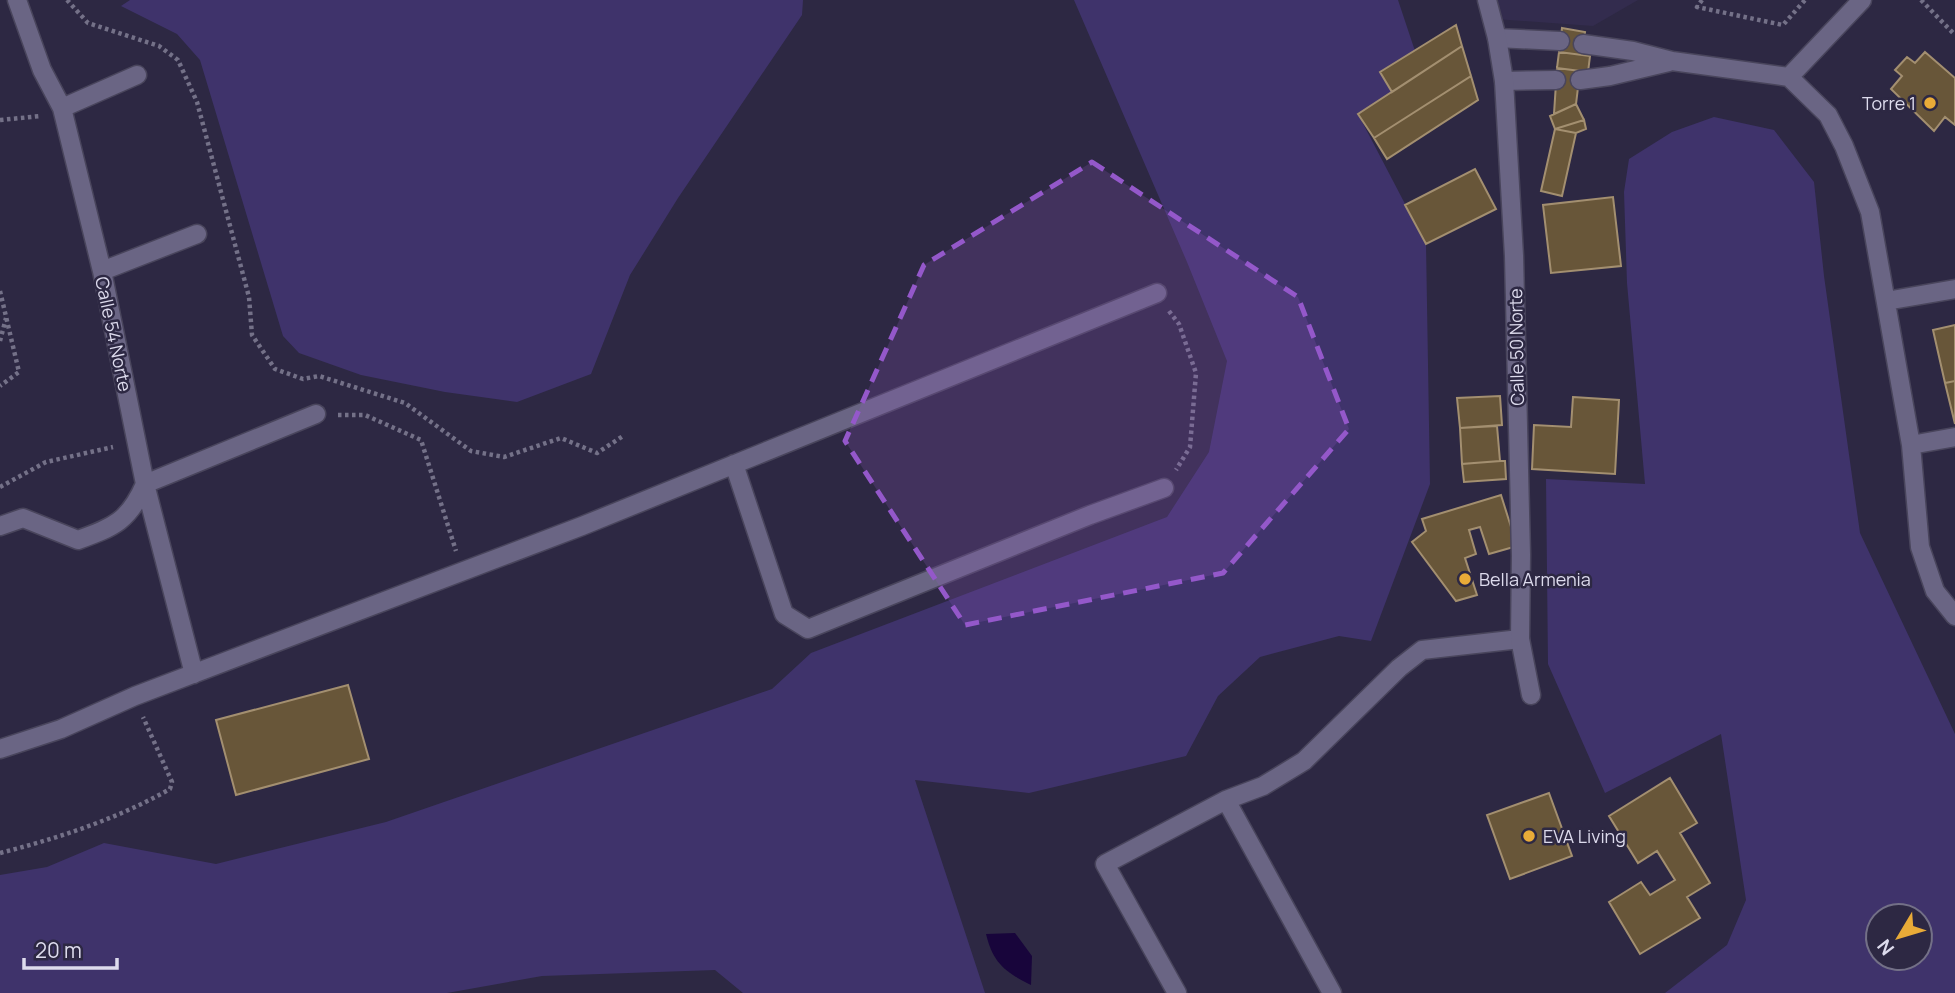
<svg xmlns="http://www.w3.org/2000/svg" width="1955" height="993" viewBox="0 0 1955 993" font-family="Manrope,sans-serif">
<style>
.built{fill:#332c4e}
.green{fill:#3f336b;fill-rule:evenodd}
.water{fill:#18053b}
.building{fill:#685639;stroke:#a38f70;stroke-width:2}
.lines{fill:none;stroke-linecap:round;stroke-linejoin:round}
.service-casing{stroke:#49455c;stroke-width:21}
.minor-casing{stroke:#49455c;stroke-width:21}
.path{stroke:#747188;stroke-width:4.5;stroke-dasharray:3.5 3.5;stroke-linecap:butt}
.service{stroke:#6a6584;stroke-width:18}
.minor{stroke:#6a6584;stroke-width:18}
.marked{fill:#9458ca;fill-opacity:0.2;stroke:#9458ca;stroke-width:5;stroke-dasharray:14 9;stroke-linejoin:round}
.poi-dot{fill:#e9ab38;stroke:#2d2843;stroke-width:2.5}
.labels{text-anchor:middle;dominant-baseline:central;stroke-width:5;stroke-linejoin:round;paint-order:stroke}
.poi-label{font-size:18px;fill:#dddbed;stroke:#2d2843;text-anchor:start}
.street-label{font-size:18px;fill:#dddbed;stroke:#2d2843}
</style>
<rect width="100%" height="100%" fill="#2d2843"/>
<path class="built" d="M1491,0H1638L1593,26L1495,19Z"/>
<path class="green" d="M130,0H803L802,15L678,198L630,275L591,374L517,402L445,392L361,375L299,353L283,336L200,60L177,34L121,6Z
M1074,0H1398L1415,51L1380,72L1392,92L1358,114L1426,244L1430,484L1371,641L1339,636L1260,657L1218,696L1186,756L1029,793L915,780L985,993H743L715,970L542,976L447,993H0V875L47,867L104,843L216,864L386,822L772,689L811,653L1167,517L1209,452L1227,361L1187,262Z
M1714,117L1774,130L1814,182L1824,276L1860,533L1955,734V993H1665L1727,945L1746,900L1721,734L1605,793L1548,664L1546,479L1645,484L1627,283L1624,192L1629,159L1672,132ZM1878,916H1920V958H1878Z"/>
<path class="water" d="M1015,933L1032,956L1031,985C1005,972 993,963 986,934Z"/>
<path class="building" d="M1456,25L1462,46L1392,92L1380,72Z
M1562,28L1585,32L1582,55L1559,52Z
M1462,46L1471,76L1374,138L1358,114Z
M1559,52L1590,56L1588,72L1557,68Z
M1925,52L1955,78V125L1945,117L1934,131L1891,89L1902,76L1895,70L1907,57L1915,63Z
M1557,68L1580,71L1576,104L1554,114Z
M1471,76L1478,100L1387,159L1374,138Z
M1576,104L1584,120L1555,129L1550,116Z
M1584,120L1586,129L1576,133L1555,129Z
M1555,129L1576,133L1562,196L1541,191Z
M1475,169L1496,209L1426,244L1405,205Z
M1613,197L1621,266L1551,273L1543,205Z
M1955,325V381L1945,383L1933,330Z
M1955,381V424L1945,383Z
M1500,396L1502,425L1460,428L1457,398Z
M1573,397L1619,400L1615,474L1532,469L1534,425L1571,427Z
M1497,426L1500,461L1462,464L1460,428Z
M1500,461H1505L1506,479L1464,482L1462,464Z
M1501,495L1517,546L1489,554L1480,527L1469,530L1476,554L1465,558L1477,595L1456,601L1412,542L1426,531L1422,519Z
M348,685L369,759L236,795L216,720Z
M1670,778L1697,823L1680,833L1710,883L1687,897L1700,918L1640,954L1609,902L1641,882L1650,895L1675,880L1657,851L1638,863L1609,816Z
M1549,793L1572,856L1510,879L1487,815Z"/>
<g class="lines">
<g class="service-casing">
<path id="service" d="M17,0L42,70L62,108L102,271L145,484L194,674
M1497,38L1560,41
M1583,44L1633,51L1672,61L1789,77L1828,115L1844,146L1870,212L1911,445L1920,547L1935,591L1955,616
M1789,77L1862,0
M1580,80L1610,76L1669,62
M1504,81L1556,80
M62,108L137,75
M102,271L197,234
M1886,301L1955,289
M1911,445L1955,437
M734,464L784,614L808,629L1090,515L1164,488
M0,526L23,518L78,540C114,527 129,521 145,484L316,414
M0,749L61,729L135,696L582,526L1157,293
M1226,800L1332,993
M1177,993L1105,864L1226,800L1263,786L1304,761L1399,668L1422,650L1520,639"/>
</g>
<g class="minor-casing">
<path id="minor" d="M1487,0L1497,38L1504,81L1514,256L1521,555L1520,639L1531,695"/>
</g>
<path class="path" d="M67,0L88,23L159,46L178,60L197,102L249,297L252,335L275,369L303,379L319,376L405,403L471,451L504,457L561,438L597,453L623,436
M1702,0L1697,7L1783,25L1805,0
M1921,0L1955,35
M0,120L41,116
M0,291L19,372L0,386
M1169,311L1179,324L1196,373L1190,447L1176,470
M0,341L6,318
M338,415H365L421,440L456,551
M0,487L46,462L113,447
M0,853C59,838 117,819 170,789L172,782L143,717"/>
<use href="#service" class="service"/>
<use href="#minor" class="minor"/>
</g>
<path class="marked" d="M1092,162L1298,297L1349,429L1223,573L965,625L845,441L924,265Z"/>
<g class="poi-dot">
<circle cx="1930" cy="103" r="7"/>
<circle cx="1465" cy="579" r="7"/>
<circle cx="1529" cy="836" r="7"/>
</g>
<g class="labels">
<g class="poi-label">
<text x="1916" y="103" text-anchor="end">Torre 1</text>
<text x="1479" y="579">Bella Armenia</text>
<text x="1543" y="836">EVA Living</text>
</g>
<g class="street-label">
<text transform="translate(114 334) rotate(78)">Calle 54 Norte</text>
<text transform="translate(1516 347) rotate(-91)">Calle 50 Norte</text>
</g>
</g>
<g transform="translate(1899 937) rotate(232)"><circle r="33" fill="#2d2843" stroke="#737087" stroke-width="2"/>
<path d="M0-5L12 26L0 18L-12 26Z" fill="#e9ab38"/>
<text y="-10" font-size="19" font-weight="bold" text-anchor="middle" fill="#dddbed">N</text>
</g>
<path d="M24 958v10h93v-10" fill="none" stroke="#dddbed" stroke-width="3.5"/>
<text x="35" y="958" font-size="21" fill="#dddbed" stroke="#2d2843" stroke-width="5" paint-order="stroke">20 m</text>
</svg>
